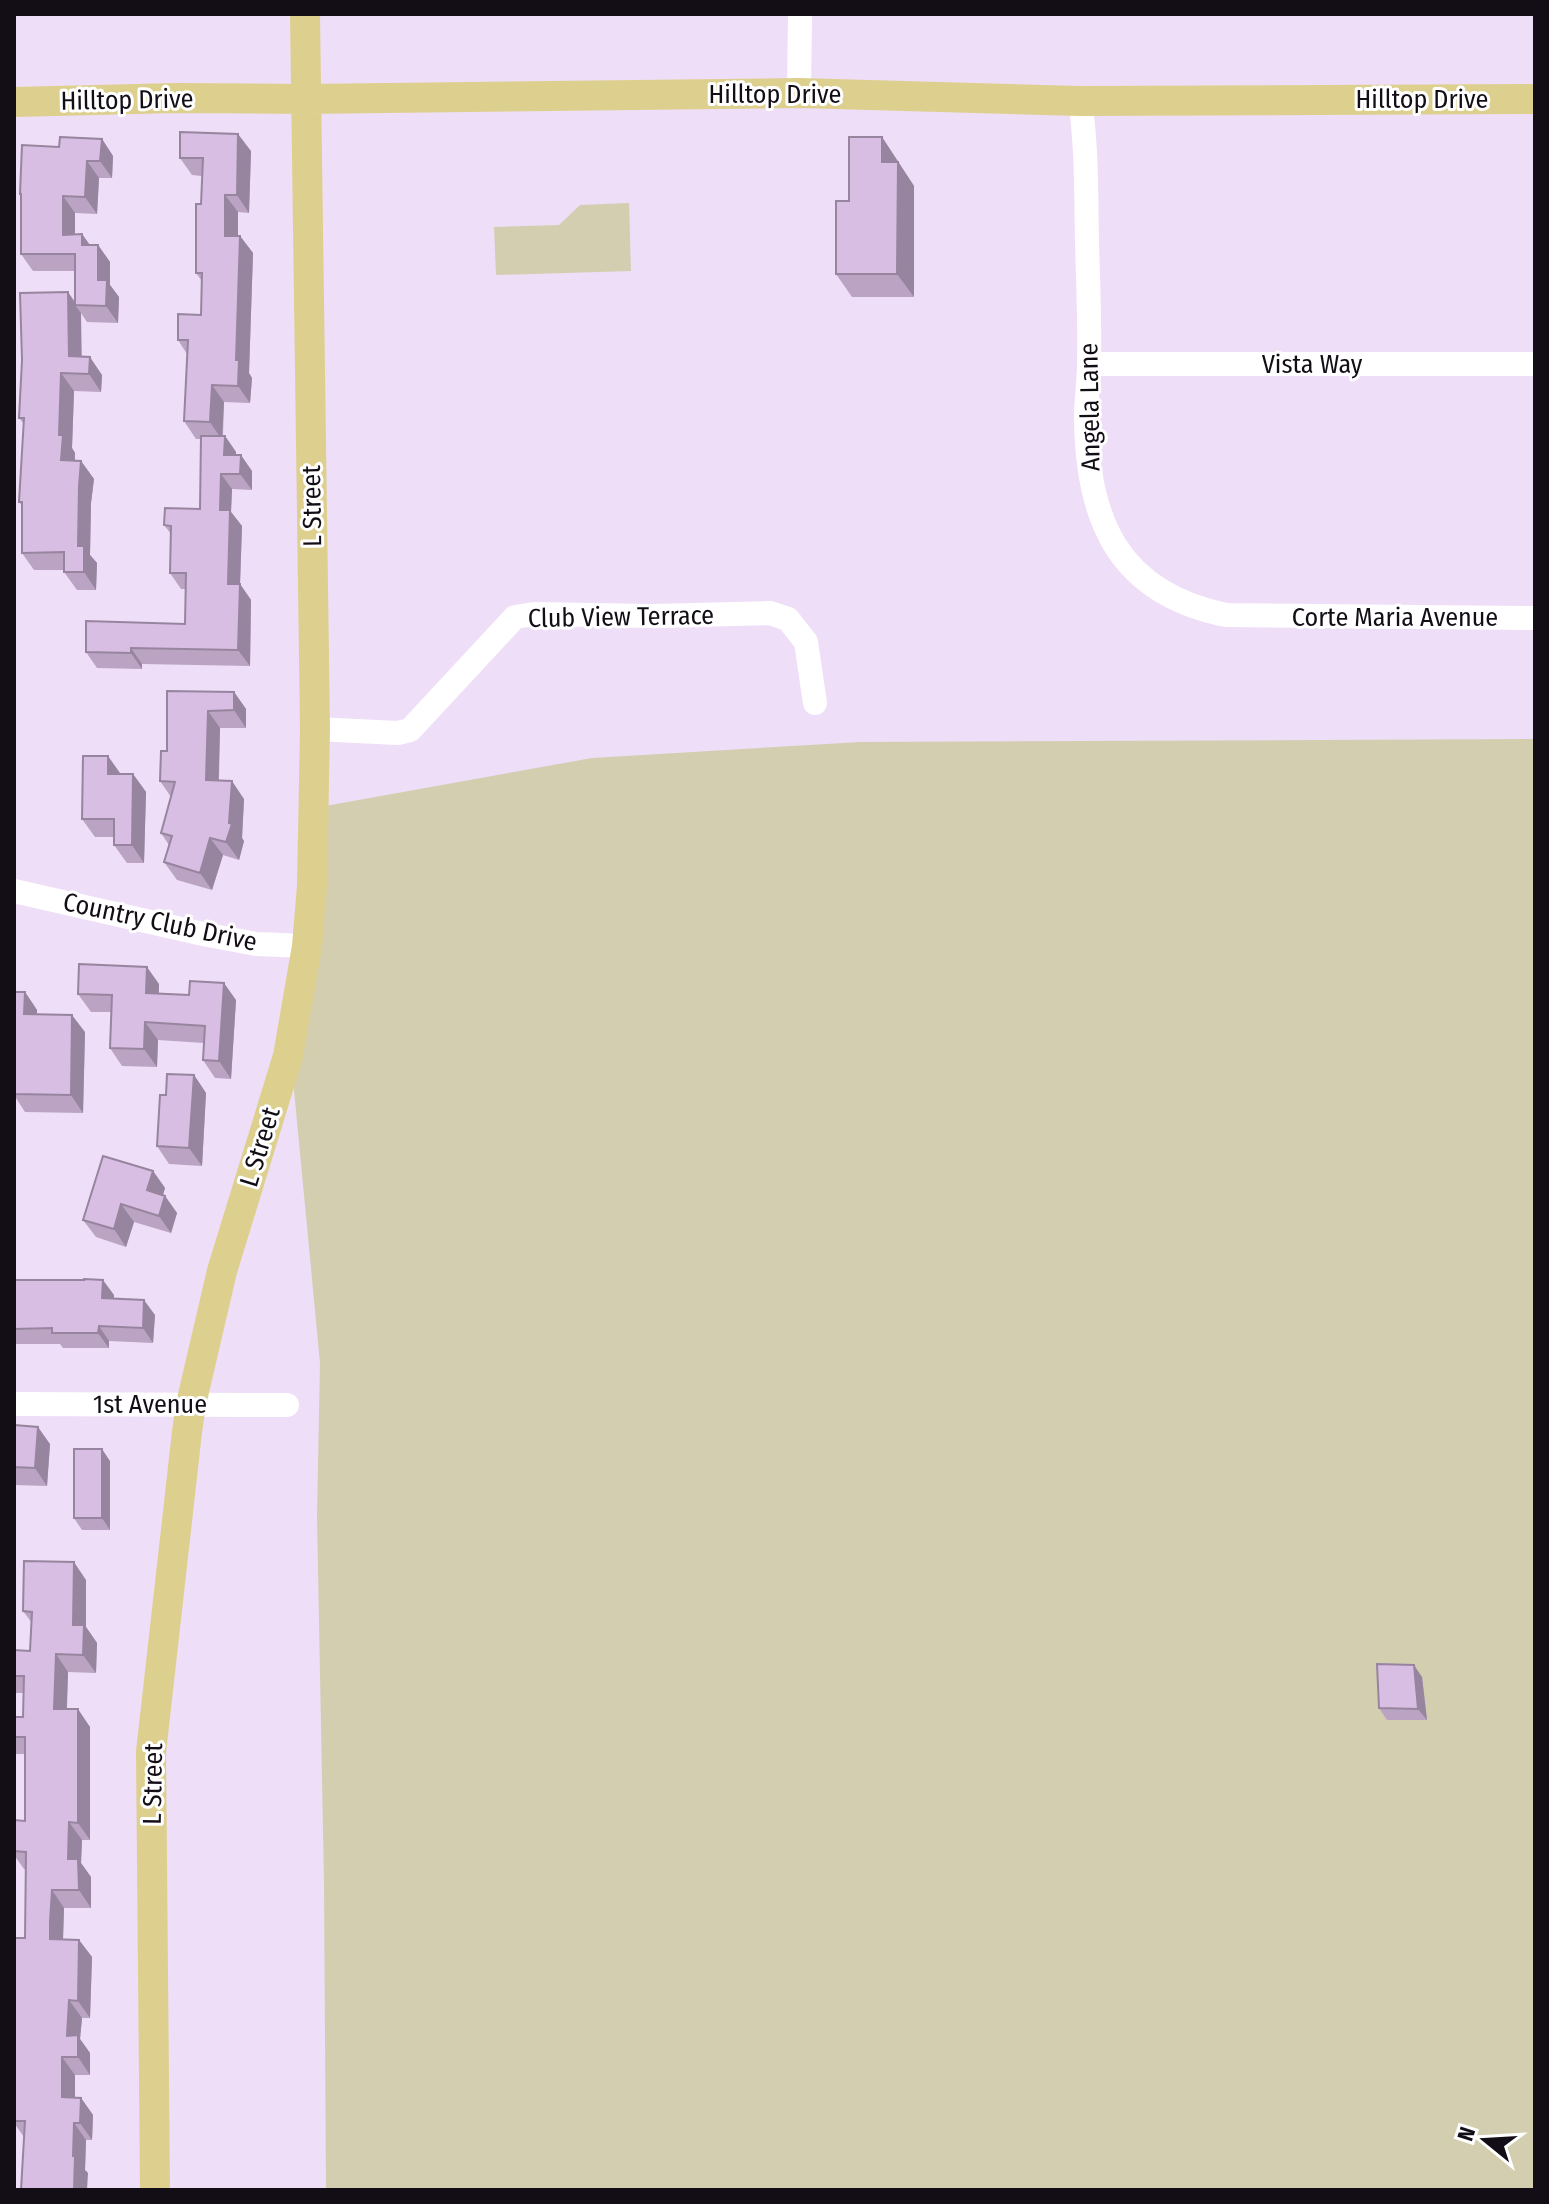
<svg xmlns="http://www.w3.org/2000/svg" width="1549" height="2204" viewBox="0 0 1549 2204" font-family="'Fira Sans Condensed',sans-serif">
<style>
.green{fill:#d4ceb1}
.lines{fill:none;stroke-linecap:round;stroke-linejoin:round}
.minor{stroke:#fff;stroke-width:24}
.major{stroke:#ddd08e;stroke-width:30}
.wall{fill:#baa3c3}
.shaded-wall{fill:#97859f}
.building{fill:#d8bee3;stroke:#97859f;stroke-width:2}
.labels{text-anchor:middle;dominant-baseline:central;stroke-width:6;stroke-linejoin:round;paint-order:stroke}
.street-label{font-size:26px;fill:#130e16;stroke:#fff}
</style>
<rect width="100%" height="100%" fill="#efdef7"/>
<path class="green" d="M629,203L631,271L496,275L494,227L559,225L580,205Z
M1535,739V2190H326L324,1883L317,1517L320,1363L290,1048L314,808L592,758L860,742Z"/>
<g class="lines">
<path class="minor" d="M799,93L800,14
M1080,101C1087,147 1086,194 1087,241C1088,281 1090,322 1089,363C1089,381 1086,399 1086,418C1087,520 1118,593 1226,615L1535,618
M1089,364H1535
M315,729L398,733L410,730L515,617L534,614L652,616L770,613L788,619L806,642L815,703
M14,891L203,934L256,944L307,946
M14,1404L287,1405"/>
<path class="major" d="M14,102L176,98L305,99L799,93L1080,101L1535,99
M155,2190L151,1752L187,1432L191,1404L222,1271L288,1056L307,946L312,886L315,729L305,14"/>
</g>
<path class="wall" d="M882,137L914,186V297H852L836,274L849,201Z
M102,139L113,156L112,178H99L97,214L75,213V234H82L90,245H98L110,262V285L119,297L118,323L87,322L81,313V357L102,375L101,392L74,391L72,448L75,453V461H81L94,479L91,503L90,555L97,563L96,590H77L64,572V570H34L22,553V506L19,502L24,424L19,418L75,302V271H33L21,254V196L20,194L59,147Z
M251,151L249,213L238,212V236H240L253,253L249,373L252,378L250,403L224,402L223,436H225L236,452V455L252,471V490L232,489L231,512L242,526L240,584L251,600L250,666L142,664V669L97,668L86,652L185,624L186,589H181L170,573L171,534L164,525L200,509L201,439H196L184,421L187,354L178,340L201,315L202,281L196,273L201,204L202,176L192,175L180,158Z
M167,691L234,692L246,709V728H220L219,780L244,799L242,838L244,841L239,860L223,855L212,890L177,880L164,862L169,845L161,833L171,797L160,781L167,751Z
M120,774H133L146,792L144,863H127L114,845V837H95L82,819Z
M159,984V994L236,1000L231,1079L215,1078L203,1060L204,1043L158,1040L157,1067L122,1066L110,1048L111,1012H91L78,994Z
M14,992H25L37,1010V1015L85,1032L83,1113L25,1112L14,1095Z
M194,1075L206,1093L202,1166L169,1164L157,1146L166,1095Z
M153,1171L165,1188L163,1195L165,1196L177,1213L171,1233L134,1222L126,1247L96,1237L83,1220Z
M14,1280L114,1295L113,1298L155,1315L153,1343L109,1341V1348H63L60,1344H14Z
M14,1425L50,1444L47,1486L14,1485Z
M110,1461V1530H82L74,1518Z
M86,1580V1627L97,1643L96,1673L68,1672L67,1709L90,1727V1840H82L81,1863L91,1877V1908H64L63,1939L79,1940L92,1957L90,2018H82L80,2039L90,2053V2075H75V2098H81L93,2115L92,2140H86L85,2170L88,2173L24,2137L14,2123V1938H25L26,1869H24L14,1855V1820L25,1821V1754H14V1717H23L24,1693H15L14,1691V1650L30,1651L32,1623L23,1611Z
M1422,1677L1427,1720H1387L1379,1708Z"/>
<path class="shaded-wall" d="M238,134L251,151L249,213L237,195Z
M882,137L914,186V297L897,274L882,162Z
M102,139L113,156L112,178L100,161Z
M87,161L99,178L97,214L85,197Z
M225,195L238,212V254L225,236Z
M63,196L75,213V252L63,235Z
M82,234L94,251L82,245Z
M240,236L253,253L249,373L252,378L250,403L238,386L236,360Z
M98,245L110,262V285L119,297L118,323L106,306L98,280Z
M68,292L77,305H75L81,313L82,374L69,356Z
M90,357L102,375L101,392L89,374Z
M61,373L74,391L72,448L75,453L74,478L61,460L59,435Z
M212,385L224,402L222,440L210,422Z
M225,436L236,452L235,471L224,455Z
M241,455L252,471V490L240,474Z
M81,461L94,479L91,503L90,555L97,563L96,590L84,572L78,546L79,486Z
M221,474L232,489L231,512L242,526L240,584L251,600L250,666L238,650L228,584L220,510Z
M131,648L142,664V669L131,653Z
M234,692L246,709V728L234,710Z
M208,711L220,728L218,798L206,780Z
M108,756L120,773L108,774Z
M133,774L146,792L144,863L132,845Z
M232,781L244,799L242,838L244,841L239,860L226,842L229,823Z
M210,838L223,855L212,890L200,873Z
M147,967L159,984L158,1011L146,993Z
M224,983L236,1000L231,1079L219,1061Z
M25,992L37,1010V1032L24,1014Z
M72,1015L85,1032L83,1113L71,1095Z
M145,1022L158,1040L157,1067L144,1049Z
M194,1075L206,1093L202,1166L189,1148Z
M153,1171L165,1188L159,1208L147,1190Z
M165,1196L177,1213L171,1233L159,1216Z
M121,1204L134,1222L126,1247L114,1229Z
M103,1280L114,1295L113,1313L102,1298Z
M144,1300L155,1315L153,1343L143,1328Z
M99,1326L109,1341V1348L98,1333Z
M38,1427L50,1444L47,1486L35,1468Z
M102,1449L110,1461V1530L102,1518Z
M74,1562L86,1580V1627L97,1643L96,1673L83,1655L73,1625Z
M56,1654L68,1672L66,1727L54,1709Z
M1414,1665L1422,1677L1427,1720L1418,1709Z
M78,1709L90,1727V1840L78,1823Z
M69,1822L82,1840L81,1863L91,1877V1908L79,1890L68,1859Z
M52,1890L64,1908L63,1940L50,1939Z
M79,1940L92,1957L90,2018L78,2001Z
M69,2000L82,2018L80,2039L90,2053V2075L78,2057L67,2036Z
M62,2057L75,2075V2115L62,2097Z
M81,2098L93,2115L92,2140L80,2123Z
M74,2123L86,2140L85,2170L88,2173L87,2190H74L73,2156Z"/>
<path class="building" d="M180,132L238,134L237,195H225V236H240L236,360H239L238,386L212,385L210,422L184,421L188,340H178V314L201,315L202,273H196V204H201L203,158H180Z
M60,137L102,139L100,161H87L85,197L63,196V235L82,234V245H98V280H107L106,306L75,305V254H21V194H20L22,145L59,147Z
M849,137H882V162H898L897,274H836V201H849Z
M68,292L69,356L90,357L89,374L61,373L59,435H63L61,460L81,461L79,486L78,546H84V572H64V552L22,553V502H19L24,418H19L22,360L20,293Z
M201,436H225L224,455H241L240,474H221L220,510H230L228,584H240L238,650L131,648V653L86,652V621L185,624L186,573H170L171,526L164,525L165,508L200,509Z
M167,691L234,692V710L208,711L206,780L232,781L229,823L232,824L226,842L210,838L200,873L164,862L172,836L161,833L175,782L160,781L161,751H167Z
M83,756H108V774H133L132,845H114V819H82Z
M79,964L147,967L146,993L189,995L190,981L224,983L219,1061L203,1060L205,1026L145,1022L144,1049L110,1048L112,995L78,994Z
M14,992H25L24,1014L72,1015L71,1095L14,1094Z
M167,1074L194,1075L189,1148L157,1146L160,1095H166Z
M103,1156L153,1171L147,1190L165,1196L159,1216L121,1204L114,1229L83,1220Z
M84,1279L103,1280L102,1298L144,1300L143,1328L99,1326L98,1333H52V1328L14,1329V1280H84Z
M14,1425L38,1427L35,1468L14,1467Z
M74,1449H102V1518H74Z
M24,1561L74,1562L73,1625H84L83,1655L56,1654L54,1709H78V1823L69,1822L68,1859H78L79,1890H52L50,1922V1939L79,1940L78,2001L69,2000L67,2036L78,2035V2057H62V2097L81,2098L80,2123H74L73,2156H75L74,2190H21L25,2121H14V1938H25L26,1852L14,1851V1820L25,1821V1737H14V1717H23L24,1676H14V1650L30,1651L32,1612L23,1611Z
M1377,1664L1414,1665L1418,1709L1379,1708Z"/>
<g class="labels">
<g class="street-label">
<text x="775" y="94">Hilltop Drive</text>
<text x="1422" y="99">Hilltop Drive</text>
<text transform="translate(127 100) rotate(-1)">Hilltop Drive</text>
<text x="1312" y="364">Vista Way</text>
<text transform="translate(1090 407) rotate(-91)">Angela Lane</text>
<text transform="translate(312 506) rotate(-91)">L Street</text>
<text transform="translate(621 617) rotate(-1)">Club View Terrace</text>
<text x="1395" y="617">Corte Maria Avenue</text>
<text transform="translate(160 922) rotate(12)">Country Club Drive</text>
<text transform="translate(260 1147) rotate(-73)">L Street</text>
<text x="150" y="1404">1st Avenue</text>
<text transform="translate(153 1784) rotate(-89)">L Street</text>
</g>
</g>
<rect width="1549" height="2204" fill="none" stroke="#130e16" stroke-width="32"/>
<g transform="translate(1485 2140) rotate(288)" stroke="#ffffff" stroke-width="6" paint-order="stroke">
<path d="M0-6L14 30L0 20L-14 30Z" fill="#130e16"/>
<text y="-12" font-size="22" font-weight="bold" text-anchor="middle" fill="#130e16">N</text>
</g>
</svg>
